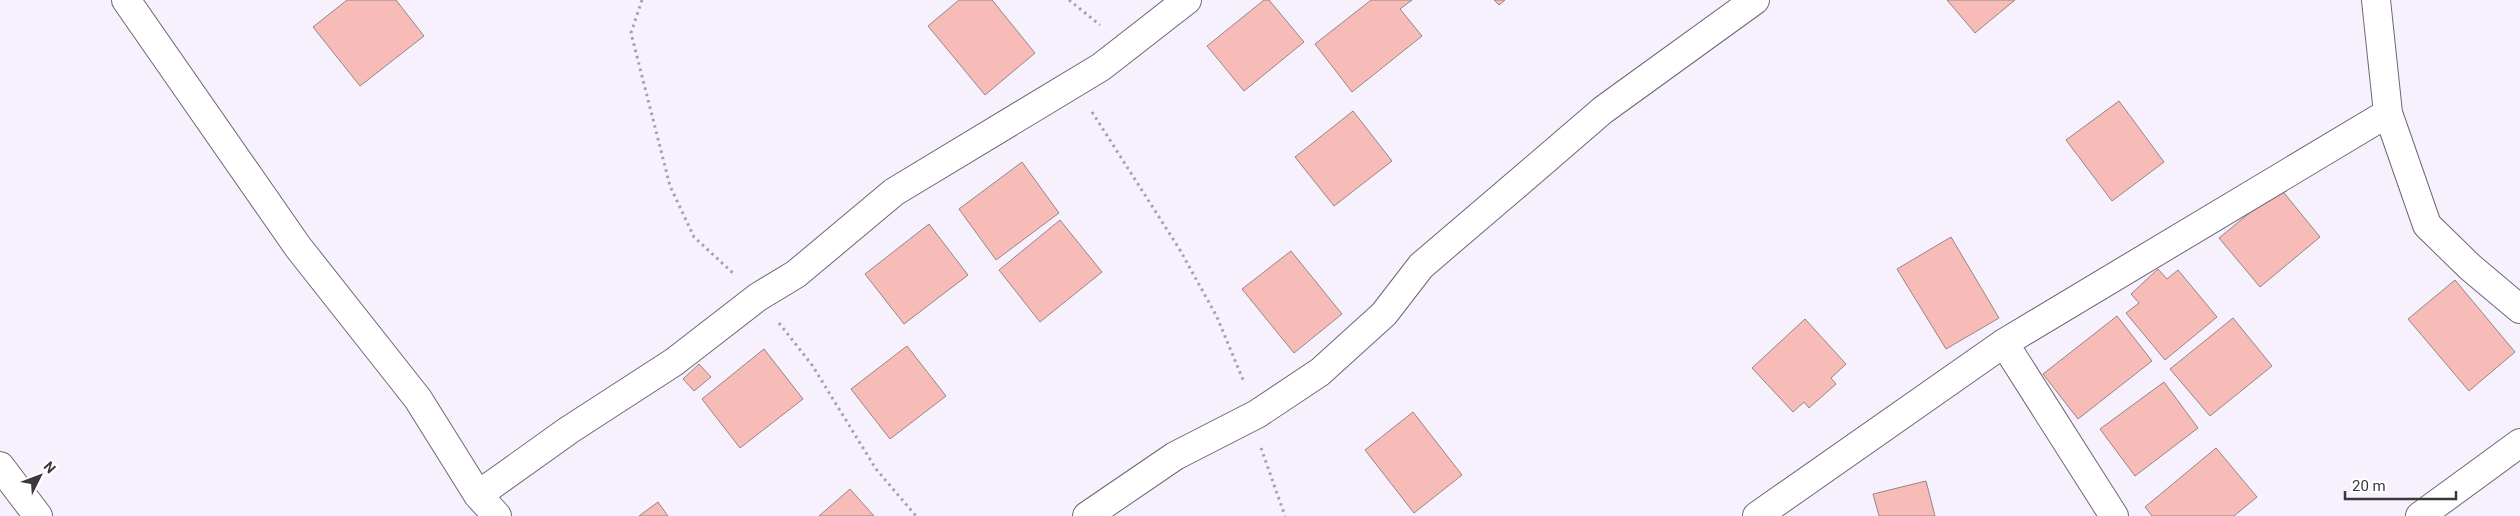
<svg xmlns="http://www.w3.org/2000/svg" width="2520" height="516" viewBox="0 0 2520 516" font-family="Roboto,sans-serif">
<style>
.building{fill:#f7bcb8;stroke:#978584}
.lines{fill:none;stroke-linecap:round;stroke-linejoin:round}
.minor-casing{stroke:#6d6774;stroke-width:30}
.path{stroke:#a5a1aa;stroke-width:3;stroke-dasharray:2.5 4;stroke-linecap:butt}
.minor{stroke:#fff;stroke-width:28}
</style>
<rect width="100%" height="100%" fill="#f6f1fd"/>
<path class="building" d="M347,0H396L424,36L360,86L313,27Z
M959,0H992L1035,53L985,95L928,26Z
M1264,0H1269L1304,42L1244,91L1207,46Z
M1371,0H1412L1400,9L1422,36L1352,92L1315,44Z
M1494,0H1505L1499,5Z
M1947,0H2015L1975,33Z
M2119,101L2164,162L2112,201L2066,140Z
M1353,111L1392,161L1334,206L1295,157Z
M1022,162L1059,213L996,260L959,209Z
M2280,188L2320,237L2260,287L2219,238Z
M1060,220L1102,272L1040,322L999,270Z
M929,224L968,275L904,324L865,274Z
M1951,237L1999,318L1946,349L1897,269Z
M1291,251L1342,314L1294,353L1242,289Z
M2158,269L2167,279L2178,270L2217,317L2165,360L2126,313L2139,303L2131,294Z
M2455,280L2515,352L2469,391L2408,319Z
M2117,316L2152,361L2078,419L2043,374Z
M2233,318L2272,366L2210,416L2170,369Z
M1805,319L1846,364L1831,378L1836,384L1809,408L1804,402L1793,412L1752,368Z
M907,346L946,396L890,439L851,389Z
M764,349L803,399L740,448L702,399Z
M699,364L711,377L694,391L683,379Z
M2164,382L2198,428L2135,476L2100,429Z
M1413,412L1462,475L1414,513L1365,450Z
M2216,448L2257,497L2234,516H2152L2145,507Z
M1926,481L1935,516H1879L1873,494Z
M850,489L874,516H819Z
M658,502L668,516H639Z"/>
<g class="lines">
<g class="minor-casing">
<path id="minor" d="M126,0L298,247L418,399L478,495L497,516
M2376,0L2388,113L2427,225L2470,267L2520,309
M2004,343L2114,516
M0,466L38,516
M478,495L569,430L674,362L758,297L796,274L894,192L1101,67L1187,0
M1087,516L1175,456L1257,414L1320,372L1384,314L1421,266L1517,184L1603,110L1755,0
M1757,516L2004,343L2388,113
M2420,516L2520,443"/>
</g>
<path class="path" d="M642,0L631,33L670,186L694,237L734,274
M1069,0L1100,25
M1092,112L1180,250L1217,317L1244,382
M779,323L812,365L876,469L916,516
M1261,448L1285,516"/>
<use href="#minor" class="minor"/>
</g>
<g transform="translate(40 476) rotate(48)" stroke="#ffffff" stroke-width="4" paint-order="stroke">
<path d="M0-4L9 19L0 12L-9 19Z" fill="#3a383d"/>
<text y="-8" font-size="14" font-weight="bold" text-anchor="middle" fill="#3a383d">N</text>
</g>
<path d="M2345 491v8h111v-8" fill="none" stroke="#3a383d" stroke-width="2.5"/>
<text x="2352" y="491" font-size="15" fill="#3a383d" stroke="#ffffff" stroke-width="4" paint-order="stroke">20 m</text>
</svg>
